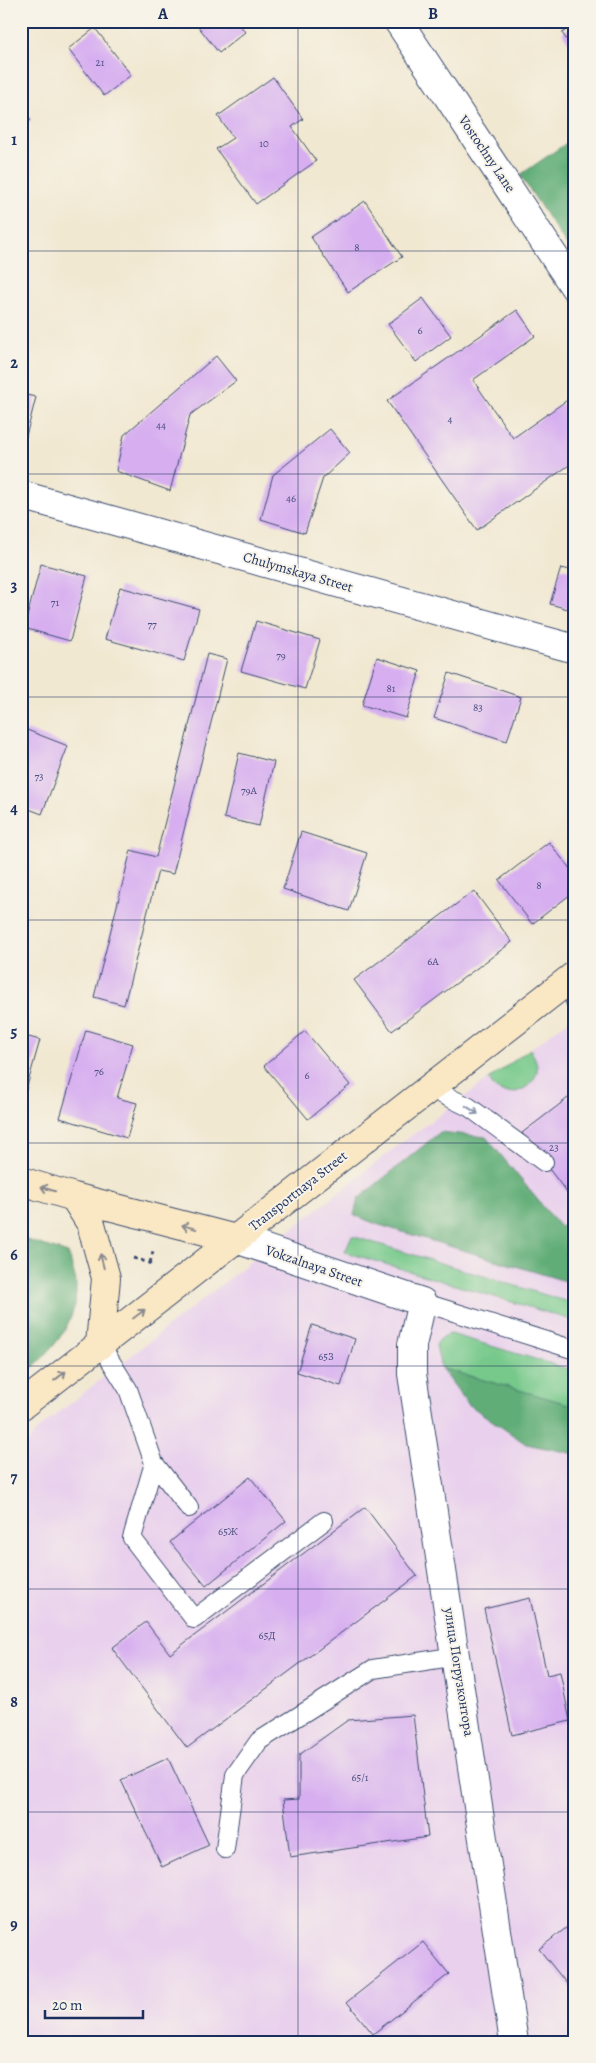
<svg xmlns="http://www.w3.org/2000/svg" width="596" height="2063" viewBox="0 0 596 2063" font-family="Alegreya,serif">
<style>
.built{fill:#e9d1ed}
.green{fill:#77c98b;stroke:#497c74}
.forest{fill:#61ad77;stroke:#3e6e6a}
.building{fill:#d7aff0}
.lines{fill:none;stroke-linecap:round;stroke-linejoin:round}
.service-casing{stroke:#3b4b6f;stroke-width:20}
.minor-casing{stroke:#3b4b6f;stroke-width:30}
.secondary-casing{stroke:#3b4b6f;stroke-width:30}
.path{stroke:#3b4b6f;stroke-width:3;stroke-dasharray:4 4;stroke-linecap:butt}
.service{stroke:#fff;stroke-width:18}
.minor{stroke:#fff;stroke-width:28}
.secondary{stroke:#fae7c3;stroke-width:28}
.oneway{stroke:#8d97ae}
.oneway2{stroke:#8a8b90}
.grid{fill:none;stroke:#1b2f5e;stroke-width:1;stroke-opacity:0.55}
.labels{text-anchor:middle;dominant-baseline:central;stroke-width:4;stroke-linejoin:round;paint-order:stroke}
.number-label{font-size:11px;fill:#4a4f82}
.street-label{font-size:14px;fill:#1b2f5e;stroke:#f7f3e8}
.neatline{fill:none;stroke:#1b2f5e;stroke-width:2}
.grid-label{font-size:16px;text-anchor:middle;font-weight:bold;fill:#1b2f5e}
</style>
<rect width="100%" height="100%" fill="#f7f3e8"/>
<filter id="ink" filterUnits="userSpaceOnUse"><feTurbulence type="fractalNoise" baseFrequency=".02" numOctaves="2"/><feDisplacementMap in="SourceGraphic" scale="10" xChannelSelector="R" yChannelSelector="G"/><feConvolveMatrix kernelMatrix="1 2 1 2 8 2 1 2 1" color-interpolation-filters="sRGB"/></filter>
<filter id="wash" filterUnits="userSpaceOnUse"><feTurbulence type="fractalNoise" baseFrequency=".0096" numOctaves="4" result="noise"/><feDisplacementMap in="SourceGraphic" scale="20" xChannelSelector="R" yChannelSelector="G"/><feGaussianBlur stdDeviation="1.12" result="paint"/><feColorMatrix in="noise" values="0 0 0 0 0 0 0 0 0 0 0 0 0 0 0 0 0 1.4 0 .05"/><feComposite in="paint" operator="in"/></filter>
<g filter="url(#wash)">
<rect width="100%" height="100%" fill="#f1e8d1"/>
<path class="built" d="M575,1016V2042H21V1452L38,1429L400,1144Z"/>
<path class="green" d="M530,1049C534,1056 538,1062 537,1071C534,1088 511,1099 496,1089C493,1087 491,1082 489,1079Z
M352,1236L575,1304V1321L345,1252Z
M451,1334L575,1371V1406L441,1368L436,1345L442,1337Z"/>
<path class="forest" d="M571,140L575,145V258L520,175Z
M440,1132L486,1137L560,1227L575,1215V1284L376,1224L354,1215L358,1199Z
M21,1238L68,1253C71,1264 76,1276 76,1287C77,1327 49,1353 21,1378Z
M441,1368L575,1406V1454L526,1444L468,1404Z"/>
<g id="blocks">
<path class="building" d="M194,21H237L245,32L219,53Z
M575,24V52L562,33Z
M95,28L131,75L104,96L68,49Z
M273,77L303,119L292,127L316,161L256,204L216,149L233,138L218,116Z
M21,107L31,120L21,128Z
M365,201L402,257L348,292L311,237Z
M423,298L451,336L416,362L388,324Z
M517,310L535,336L473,380L513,438L573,396L575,461L477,530L387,401Z
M216,356L236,381L190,415L170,491L116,471L124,435Z
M21,394L36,397L24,444H21Z
M330,429L350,453L323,478L305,533L261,519L273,475Z
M41,564L87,576L70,641L24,628Z
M561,568L575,571V611L550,604Z
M120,587L199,609L184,661L105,639Z
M256,621L320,640L305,689L241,671Z
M207,654L227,659L173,874L158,871L124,1005L94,997L131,850L156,857Z
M377,657L420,671L406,718L362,705Z
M449,673L521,697L507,741L434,718Z
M27,730L68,746L42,814L21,806V743Z
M239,753L274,762L259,826L224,818Z
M301,832L367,853L349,911L283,889Z
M549,842L575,875V891L532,924L499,880Z
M474,891L512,942L392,1031L354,980Z
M86,1030L133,1044L117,1098L137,1103L127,1138L60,1118Z
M305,1031L350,1085L308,1119L264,1066Z
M21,1035L40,1040L22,1104H21Z
M572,1095L575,1099V1195L571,1198L522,1133Z
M312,1325L355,1339L341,1386L297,1372Z
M250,1477L286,1521L206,1586L170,1542Z
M365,1507L417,1576L187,1748L112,1648L146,1622L170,1654Z
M530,1598L547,1675L560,1672L570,1721L512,1735L484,1609Z
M413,1715L428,1837L290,1857L283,1800L299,1799V1755L348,1720Z
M168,1758L209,1845L162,1867L121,1780Z
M575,1921V1994L539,1949Z
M423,1942L449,1974L373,2034L347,2002Z"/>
</g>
</g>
<g filter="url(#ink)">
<use href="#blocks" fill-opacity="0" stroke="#3b4b6f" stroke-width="1"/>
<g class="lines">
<g class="service-casing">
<path id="service" d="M571,977L575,1001
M429,1088L469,1107L544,1162
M422,1302L575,1350
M100,1344L128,1389L154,1463L189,1508
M154,1463L132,1538L194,1619L324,1521
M225,1849L235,1775L259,1741L373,1669L457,1656"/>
</g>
<g class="minor-casing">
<path id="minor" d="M398,21L575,288
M21,495L575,649
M236,1239L422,1302L412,1345V1374L514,2042"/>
</g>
<g class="secondary-casing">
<path id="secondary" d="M21,1181L74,1197L236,1239
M74,1197L91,1224L106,1278L100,1344
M21,1406L575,975"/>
</g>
<path class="path" d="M133,1258L153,1264
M150,1263L153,1251"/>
<use href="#service" class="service"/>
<use href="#minor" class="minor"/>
<use href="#secondary" class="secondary"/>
</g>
<defs><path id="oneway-shaft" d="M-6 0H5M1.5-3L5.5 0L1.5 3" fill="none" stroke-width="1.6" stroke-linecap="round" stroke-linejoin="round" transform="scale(1.25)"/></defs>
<use class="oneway" href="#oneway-shaft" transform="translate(472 1110) rotate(33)"/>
<g class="oneway2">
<use href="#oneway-shaft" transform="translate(48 1189) rotate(-163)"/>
<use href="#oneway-shaft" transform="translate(189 1227) rotate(-165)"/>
<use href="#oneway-shaft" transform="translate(102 1261) rotate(-104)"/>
<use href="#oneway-shaft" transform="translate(139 1314) rotate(-37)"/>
<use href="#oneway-shaft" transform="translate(60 1376) rotate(-38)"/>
</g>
</g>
<path class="grid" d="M298,21V2042M21,251H575M21,474H575M21,697H575M21,920H575M21,1143H575M21,1366H575M21,1589H575M21,1812H575"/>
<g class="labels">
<g class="number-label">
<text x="100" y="62">21</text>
<text x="264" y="143">10</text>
<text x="357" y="247">8</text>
<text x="420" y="330">6</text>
<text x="450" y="419">4</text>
<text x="161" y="425">44</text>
<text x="291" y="498">46</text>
<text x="55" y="602">71</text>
<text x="152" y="624">77</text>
<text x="281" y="655">79</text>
<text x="391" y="688">81</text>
<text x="478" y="707">83</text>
<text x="39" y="776">73</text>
<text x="249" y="790">79А</text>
<text x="539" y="885">8</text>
<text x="433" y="961">6А</text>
<text x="99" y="1071">76</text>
<text x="307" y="1075">6</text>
<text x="554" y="1147">23</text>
<text x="326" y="1356">65З</text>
<text x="228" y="1531">65Ж</text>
<text x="267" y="1635">65Д</text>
<text x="360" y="1777">65/1</text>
</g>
<g class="street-label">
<text transform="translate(487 154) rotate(56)">Vostochny Lane</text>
<text transform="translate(298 572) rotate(16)">Chulymskaya Street</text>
<text transform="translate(298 1191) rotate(-38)">Transportnaya Street</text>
<text transform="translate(314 1266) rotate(19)">Vokzalnaya Street</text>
<text transform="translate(459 1672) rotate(81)">улица Погрузконтора</text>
</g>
</g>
<rect width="596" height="2063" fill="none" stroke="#f7f3e8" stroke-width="55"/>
<path d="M45 2010v8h98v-8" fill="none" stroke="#1b2f5e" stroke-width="2.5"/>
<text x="52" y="2010" font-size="15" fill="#1b2f5e" stroke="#f7f3e8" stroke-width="4" paint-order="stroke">20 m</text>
<rect x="28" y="28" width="540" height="2008" class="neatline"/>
<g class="grid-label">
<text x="163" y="19">A</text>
<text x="433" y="19">B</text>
<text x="14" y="145">1</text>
<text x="14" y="368">2</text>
<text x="14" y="591">3</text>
<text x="14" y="814">4</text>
<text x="14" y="1037">5</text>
<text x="14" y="1260">6</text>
<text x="14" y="1483">7</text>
<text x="14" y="1707">8</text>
<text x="14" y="1930">9</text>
</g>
</svg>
